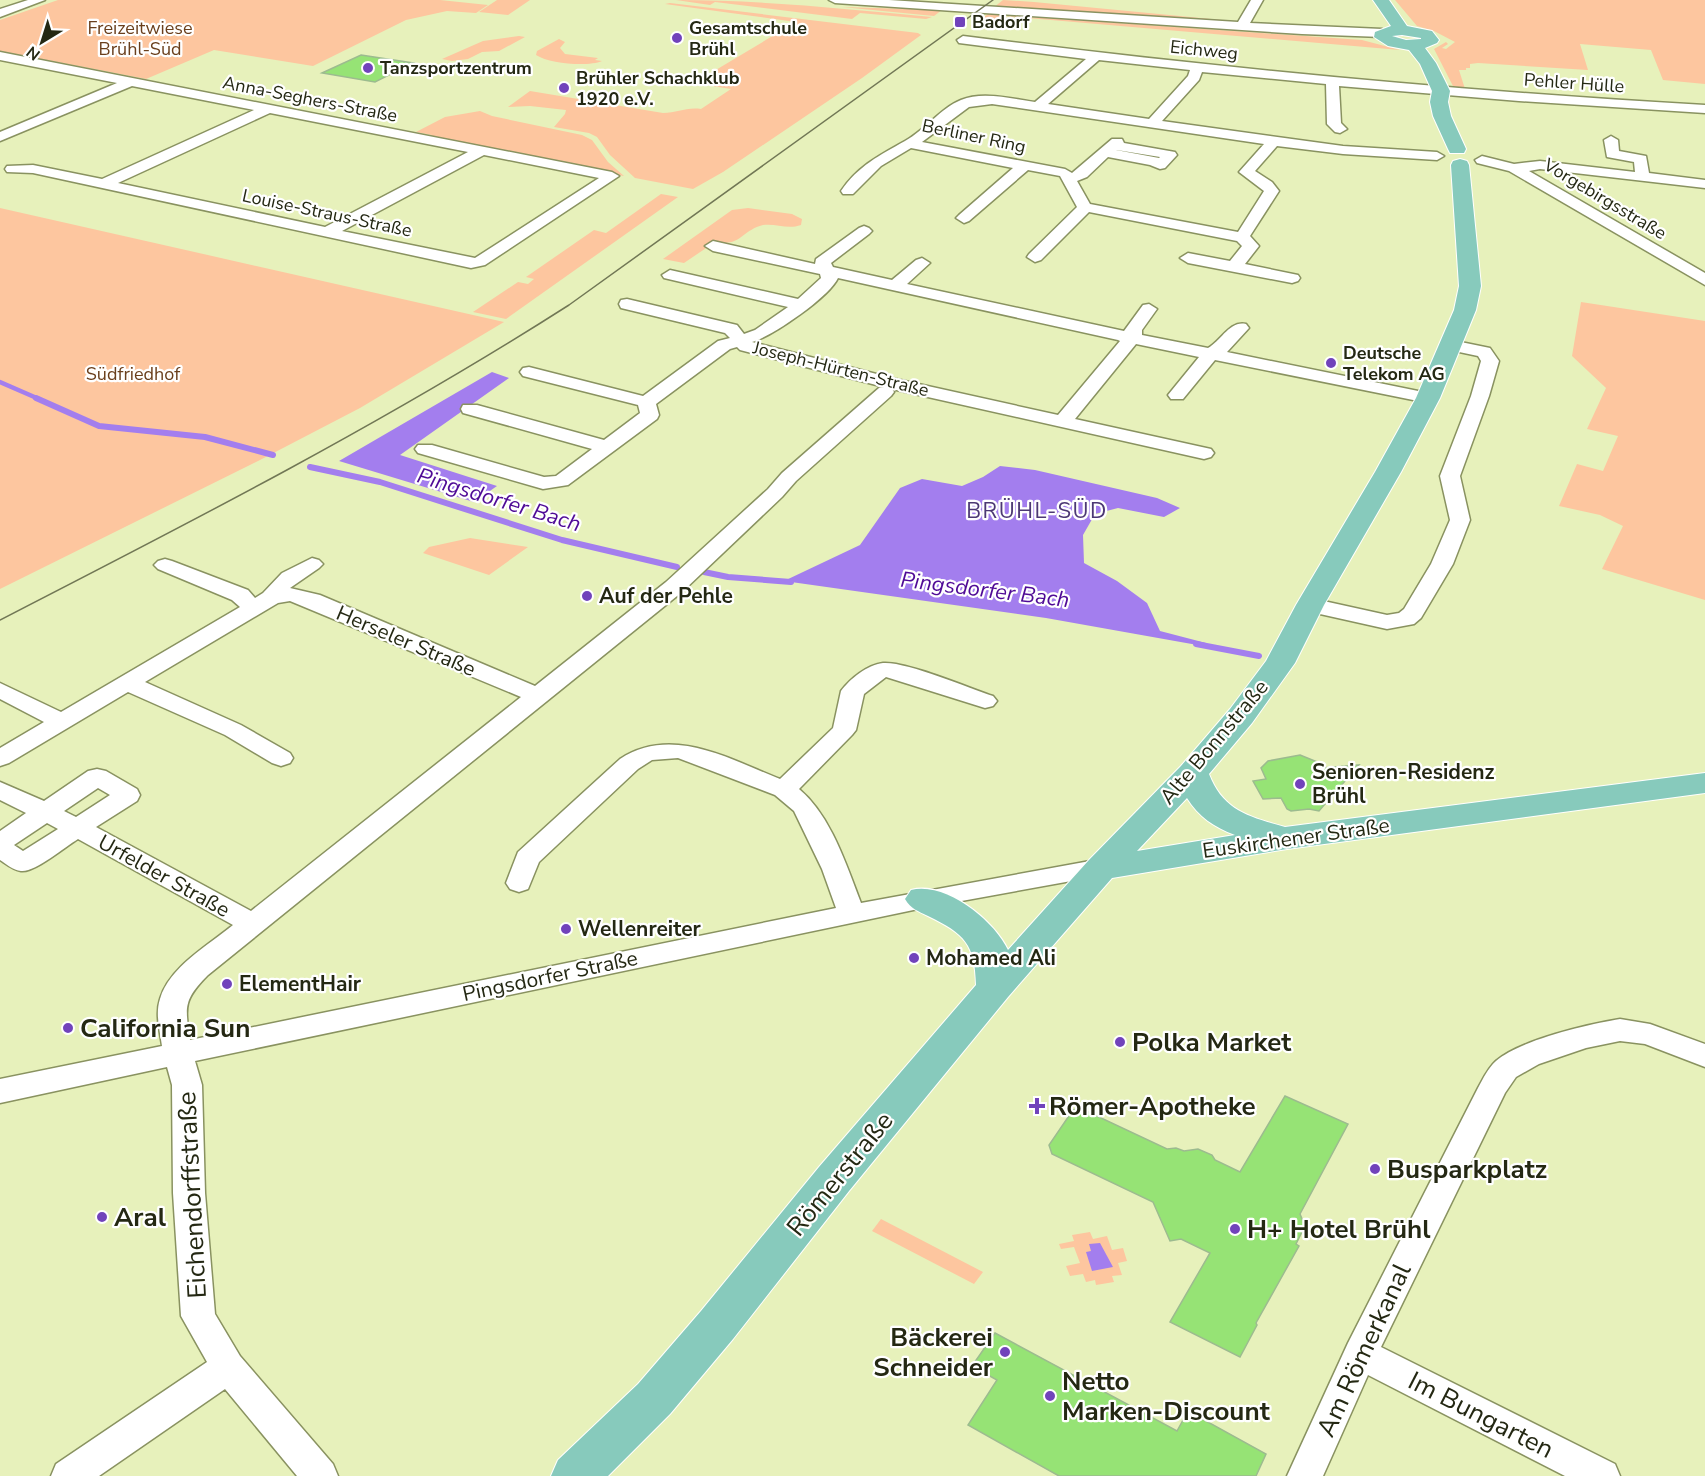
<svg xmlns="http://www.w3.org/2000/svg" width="1705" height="1476" viewBox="0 0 1705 1476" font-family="'Nunito Sans',sans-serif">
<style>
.green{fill:#fdc69f}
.water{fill:#a37eee}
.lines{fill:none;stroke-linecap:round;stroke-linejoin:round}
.stream-far1{stroke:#a37eee;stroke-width:4.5}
.stream{stroke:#a37eee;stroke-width:6}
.building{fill:#96e375;stroke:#9cbb8f;stroke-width:1.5}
.minor-casing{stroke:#899260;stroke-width:3}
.major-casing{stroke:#fff;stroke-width:2}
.minor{fill:#fff;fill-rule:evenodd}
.major{fill:#87cabc;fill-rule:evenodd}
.tram{stroke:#717755;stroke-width:1.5}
.poi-dot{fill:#7143bb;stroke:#fff;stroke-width:2}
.labels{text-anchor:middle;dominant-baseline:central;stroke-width:4.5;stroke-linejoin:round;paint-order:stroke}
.far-poi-label{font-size:18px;font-weight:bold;fill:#242813;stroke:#fff;text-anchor:start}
.far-park-label{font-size:18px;fill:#6a3f1c;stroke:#fff}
.far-street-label{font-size:18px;fill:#242813;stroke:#fff}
.poi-label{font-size:21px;font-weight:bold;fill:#242813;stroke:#fff;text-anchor:start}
.street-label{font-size:21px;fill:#242813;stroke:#fff}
.water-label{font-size:22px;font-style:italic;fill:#4f0b96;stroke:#fff}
.neighbourhood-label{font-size:22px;letter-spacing:1.5px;fill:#4c3874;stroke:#fff}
.near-poi-label{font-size:26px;font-weight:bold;fill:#242813;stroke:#fff;text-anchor:start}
.near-street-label{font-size:26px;fill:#242813;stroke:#fff}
</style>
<rect width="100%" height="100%" fill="#e7f1bb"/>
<path class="green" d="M58,0H440L488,5L476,13L447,11L406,20L313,66L214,50L146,79L0,51V20Z
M497,0H530L508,15L479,12Z
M676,0C762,0 847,9 932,17L926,19L860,13L852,19L715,2L710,5Z
M1003,0L1034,2L1232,21L993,8Z
M1395,0H1705V84L1663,80L1651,50L1580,44L1588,70L1478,63L1470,64V68H1466V70H1459L1465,89L1453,86L1434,49L1446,42L1448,44L1442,48L1446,49L1455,42L1434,31L1417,26Z
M670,3L918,33L921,35L862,78L723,172L693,189L635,178L610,155L597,137L589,133L554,127L565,114L566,110L530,106L508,107L530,91L663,113C677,113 686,107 701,109L731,89L694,83L796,22L665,4Z
M842,7L942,10L934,16Z
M988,14L1362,40L1400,50L1004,16L993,29L970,26Z
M519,36L525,37L499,51L482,52L468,59L452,61L442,59L483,41Z
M559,39L565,42L560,48L565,54L598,58L595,60L602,61C588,67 550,64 536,55L537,51Z
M480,111L492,116L582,135L592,140L608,162L624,176L428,139L432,135L416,132L445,117Z
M661,194L678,197L506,319L473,312L518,282L528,284L534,279L526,277L594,230L606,233Z
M0,208L504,322L360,408L260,460L0,589Z
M748,208L792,214L802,219L801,225C787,230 776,223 763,225C742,230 741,247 715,242L684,263L663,259L732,210Z
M1581,302L1705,321V600L1602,569L1623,526L1600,515L1559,506L1577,464L1603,471L1618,436L1587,429L1606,388L1572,356Z
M470,538L528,547L489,575L423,553L429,547Z
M881,1219L983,1272L974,1284L872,1231Z
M1090,1232L1093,1239L1107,1236L1112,1250L1123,1248L1127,1261L1118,1263L1122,1275L1112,1276L1114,1282L1096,1285L1095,1280L1086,1282L1083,1274L1070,1276L1066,1266L1080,1263L1074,1247L1061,1249L1059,1244L1074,1241L1072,1235Z"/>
<path class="water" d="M492,372L509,378L400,455L497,486L474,502L339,461Z
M1000,466L1035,470L1157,498L1180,508L1164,517L1118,508L1095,514L1083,535L1084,563L1117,581L1147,603L1160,631L1206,643L1203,646L1046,618L784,581L860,545L900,488L922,479L962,486L983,477Z
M1100,1243L1113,1267L1092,1271L1086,1252L1091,1251L1089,1244Z"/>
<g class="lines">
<path class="stream-far1" d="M0,382L39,399"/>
<path class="stream" d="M36,398L99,426L205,437L273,455
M310,467L380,482L562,540L677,567
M704,572L728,577L791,582
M1196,644L1259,656"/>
</g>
<path class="building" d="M361,55L413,63L375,82L322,73Z
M1300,755L1320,763L1322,768L1359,765L1319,811L1309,809L1291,811L1287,809L1281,798L1263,799L1253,781L1266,779L1261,768L1268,761Z
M1285,1096L1348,1124L1300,1214L1305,1226L1296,1244L1299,1246L1256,1323L1257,1325L1240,1357L1170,1322L1210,1253L1181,1239L1170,1241L1153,1202L1052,1154L1049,1145L1073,1110L1080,1108L1167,1149L1176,1148L1184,1151L1198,1149L1212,1155L1215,1160L1240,1172Z
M995,1333L1177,1431L1188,1411L1266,1454L1256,1476H1059L968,1425L997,1380L972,1366Z"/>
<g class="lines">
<g class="minor-casing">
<path id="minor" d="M28,0H45L0,17V9Z
M829,0H889L1238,22L1251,0H1263L1250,23L1382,29L1388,33L1382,37L1302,34L835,3Z
M963,36C1210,67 1456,91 1705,105V113L1519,101L1339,86L1341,123L1347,129L1340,133L1335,132L1327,124L1326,84L1202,72L1199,80L1162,121L1343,146L1437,152L1444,156L1437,160L1343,154L1277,146L1255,171L1272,182L1279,191L1250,236L1259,246L1245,264L1298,275L1300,278L1298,281L1292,283L1188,263L1180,258L1188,253L1230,261L1242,246L1237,241L1089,212L1041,260L1035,262L1027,257L1029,254L1077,207L1060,176L1028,170L969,221L964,223L956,218L959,215L1013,168L911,148L881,166L853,194H843L841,191C858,166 880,155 905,141C925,130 941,108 961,100C983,91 1012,99 1035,102L1086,59L959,43L957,40ZM1099,60L1190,70L1188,76L1149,119L1048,104ZM992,104L1264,144L1239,172L1264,191L1238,232L1090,204L1077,181L1087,177L1108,157L1150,165L1160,169L1165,168L1177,155L1175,152L1124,143L1122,139H1112L1072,173L1065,169L922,142L969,107ZM1116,150H1117L1160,157L1159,158Z
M0,52L612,172L619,176L485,265L471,268L33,173L7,172L5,169L7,166L33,165L102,179L254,110L132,86L0,141V132L117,83L0,60ZM270,113L468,152L325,227L118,183ZM484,155L599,178L475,258L342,231Z
M1611,136L1618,140L1619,151L1646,156L1649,173L1705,180V188L1540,169L1529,171L1705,273V285L1509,171L1477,163L1475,160L1482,156L1514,164L1540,161L1635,172L1634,162L1607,157L1604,140Z
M864,226L869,228L872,231L869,234L831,263L833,267L892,280L916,260L922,258L930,263L907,284L1124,331L1143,305L1149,304L1157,309L1142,330V335L1208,348C1221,341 1230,320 1246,324L1249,328L1227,352L1428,393L1434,394L1437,398L1434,402L1428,403L1215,360L1183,399H1171L1168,395L1199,357L1136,344L1075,419L1211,449L1214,453L1211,457L1204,459L892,389L894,392L891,396L796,481L782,497L682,592L208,975C183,1000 185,1007 190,1040L836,908L822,869L794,811L775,795L678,758L652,760L638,769L539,862L528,889L519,892L510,889L506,883L518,852L620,759C672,725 729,759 780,779L833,728L841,691C850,679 867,665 883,663C905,661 969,688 993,696L997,701L993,706L985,708L886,677L864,694L856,730L852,735L799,789C831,816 846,864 861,903L1101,859L1110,862L1114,868L1110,874L923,908L195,1061L202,1085L205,1193L215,1314L240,1356L333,1464L338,1476H297L225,1389L99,1476H51L56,1464L207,1362L181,1316L173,1193L172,1085L167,1067L0,1103V1079L162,1046C160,1031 155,1014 160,999C169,967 209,945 233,925L78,839C65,847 34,873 21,871C13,870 6,864 0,860V831L26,813L0,800V782L44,801L88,771L97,769L106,771L137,789L140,795L137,801L96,827L251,911L521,697L290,601L278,603L145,682L241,725L290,753L293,758L290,763L281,766L272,763L225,735L128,692L9,763L0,766V748L44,722L0,699V683L61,712L240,607L232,600L158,569L154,565L158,561L165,559L172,561L248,590L255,598L263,593L282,573L312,558L319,560L323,564L319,568L290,588L320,595L535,686L666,582L768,489L782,473L879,388L884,387L740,350L737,347L730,349L656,404L659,415L657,419L568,485L543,489L418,453L415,449L418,445H432L544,477L556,476L592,449L463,413L461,409L463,405H477L604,440L640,413L638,405L523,376L520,372L523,368L529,367L643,396L718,341L730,338L725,333L621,308L619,304L621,300L627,299L737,325L744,334L755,330L788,307L664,278L662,275L670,270L798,299L821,278L820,274L713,251L705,246L713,241L815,264L816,259L859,228ZM838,278L1118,340L1120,341L1058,415L896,379L752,342C773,336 829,297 838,278ZM98,788L110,795L76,817L64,811ZM47,823L58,829L23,851L14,845Z
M1451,340L1490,348L1499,361L1489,396L1460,476L1470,520L1453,564L1421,618L1414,624L1387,629L1302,610L1299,605L1302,600L1310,598L1387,615L1399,613L1404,609L1431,564L1450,520L1440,476L1471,396L1481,361L1478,356L1445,349L1442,345L1445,341Z
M1620,1019L1650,1024L1705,1044V1067L1645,1044L1620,1041L1586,1048L1539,1064L1516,1077L1505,1093L1381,1347L1615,1464L1620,1476H1565L1368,1375L1323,1476H1287L1348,1343L1478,1088C1483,1079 1488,1068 1496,1061C1520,1040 1589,1024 1620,1019Z"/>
</g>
<g class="major-casing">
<path id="major" d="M1373,0H1389L1407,26L1432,31L1439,40L1437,43L1425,48L1436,63L1450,91L1448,102L1451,116L1466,149L1464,153H1450L1448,149L1433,116L1430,102L1432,91L1420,64L1409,50L1388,46L1374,37L1375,32L1391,26ZM1402,35L1421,38V39L1406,40L1392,36Z
M1460,159L1467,161L1469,165L1481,286L1476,310L1440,398L1401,472L1324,605L1295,663L1252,723L1209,774C1223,811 1250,817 1285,827L1705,773V793L1287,849L1112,878L1008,997L849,1191L733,1339L670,1414L608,1476H551L558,1460L638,1384L701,1311L819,1167L976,985C975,944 965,934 928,916C918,911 911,909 905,899L911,890C945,881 994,920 1008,950L1089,860L1181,766L1230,709L1266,661L1296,605L1375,472L1416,398L1454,310L1459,286L1451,165L1453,161ZM1187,798C1199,817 1214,827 1235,835L1137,851Z"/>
</g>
<use href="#minor" class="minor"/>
<use href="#major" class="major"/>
<path class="tram" d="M0,620C193,521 386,422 569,305L993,0"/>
</g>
<g class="poi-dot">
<rect x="954" y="16" width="12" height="12" rx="3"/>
<circle cx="677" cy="38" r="6"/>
<circle cx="368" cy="68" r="6"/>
<circle cx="564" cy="88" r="6"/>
<circle cx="1331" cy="363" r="6"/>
<circle cx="587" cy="596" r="6"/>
<circle cx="1300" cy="784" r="6"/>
<circle cx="566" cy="929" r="6"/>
<circle cx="914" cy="958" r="6"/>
<circle cx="227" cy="984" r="6"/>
<circle cx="68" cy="1028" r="6"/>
<circle cx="1120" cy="1042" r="6"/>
<path d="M1034 1097h6v6h6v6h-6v6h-6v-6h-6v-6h6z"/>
<circle cx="1375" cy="1169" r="6"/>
<circle cx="102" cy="1217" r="6"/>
<circle cx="1235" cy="1229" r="6"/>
<circle cx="1005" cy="1352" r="6"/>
<circle cx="1050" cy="1396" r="6"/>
</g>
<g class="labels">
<g class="far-poi-label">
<text x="972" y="22">Badorf</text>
<text x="689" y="28">Gesamtschule<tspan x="689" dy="21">Brühl</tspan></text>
<text x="380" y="68">Tanzsportzentrum</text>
<text x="576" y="78">Brühler Schachklub<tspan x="576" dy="21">1920 e.V.</tspan></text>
<text x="1343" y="353">Deutsche<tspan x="1343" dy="21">Telekom AG</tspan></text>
</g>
<g class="far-park-label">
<text x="140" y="28">Freizeitwiese<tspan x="140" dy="21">Brühl-Süd</tspan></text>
<text x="133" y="374">Südfriedhof</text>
</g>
<g class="far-street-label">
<text transform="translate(1204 50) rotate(6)">Eichweg</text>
<text transform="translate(1574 83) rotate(4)">Pehler Hülle</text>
<text transform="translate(310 99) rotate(11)">Anna-Seghers-Straße</text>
<text transform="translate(974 136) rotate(12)">Berliner Ring</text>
<text transform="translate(1605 199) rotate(31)">Vorgebirgsstraße</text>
<text transform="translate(327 213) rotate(12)">Louise-Straus-Straße</text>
<text transform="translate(841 369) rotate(14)">Joseph-Hürten-Straße</text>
</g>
<g class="poi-label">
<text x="599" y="596">Auf der Pehle</text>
<text x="1312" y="772">Senioren-Residenz<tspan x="1312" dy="24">Brühl</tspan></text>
<text x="578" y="929">Wellenreiter</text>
<text x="926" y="958">Mohamed Ali</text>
<text x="239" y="984">ElementHair</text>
</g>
<g class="street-label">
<text transform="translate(406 641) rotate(23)">Herseler Straße</text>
<text transform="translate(1214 742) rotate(-50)">Alte Bonnstraße</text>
<text transform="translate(1296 838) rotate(-8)">Euskirchener Straße</text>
<text transform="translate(164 876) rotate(29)">Urfelder Straße</text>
<text transform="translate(550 976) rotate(-12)">Pingsdorfer Straße</text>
</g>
<g class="water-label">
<text transform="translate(499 500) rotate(17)">Pingsdorfer Bach</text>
<text transform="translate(985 590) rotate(7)">Pingsdorfer Bach</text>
</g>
<g class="neighbourhood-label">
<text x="1037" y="511">BRÜHL-SÜD</text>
</g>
<g class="near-poi-label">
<text x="80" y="1028">California Sun</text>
<text x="1132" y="1042">Polka Market</text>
<text x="1049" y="1106">Römer-Apotheke</text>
<text x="1387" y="1169">Busparkplatz</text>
<text x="114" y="1217">Aral</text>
<text x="1247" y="1229">H+ Hotel Brühl</text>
<text x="993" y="1337" text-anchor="end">Bäckerei<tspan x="993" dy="30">Schneider</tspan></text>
<text x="1062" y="1381">Netto<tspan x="1062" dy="30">Marken-Discount</tspan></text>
</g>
<g class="near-street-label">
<text transform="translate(840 1174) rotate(-51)">Römerstraße</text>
<text transform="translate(192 1195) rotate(-93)">Eichendorffstraße</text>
<text transform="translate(1364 1350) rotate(-65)">Am Römerkanal</text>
<text transform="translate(1481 1415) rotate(27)">Im Bungarten</text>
</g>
</g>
<g transform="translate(42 42) rotate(218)" stroke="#ffffff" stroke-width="4.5" paint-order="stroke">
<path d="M0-4.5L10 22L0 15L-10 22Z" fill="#242813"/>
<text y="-9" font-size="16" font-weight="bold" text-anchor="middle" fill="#242813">N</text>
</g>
</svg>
